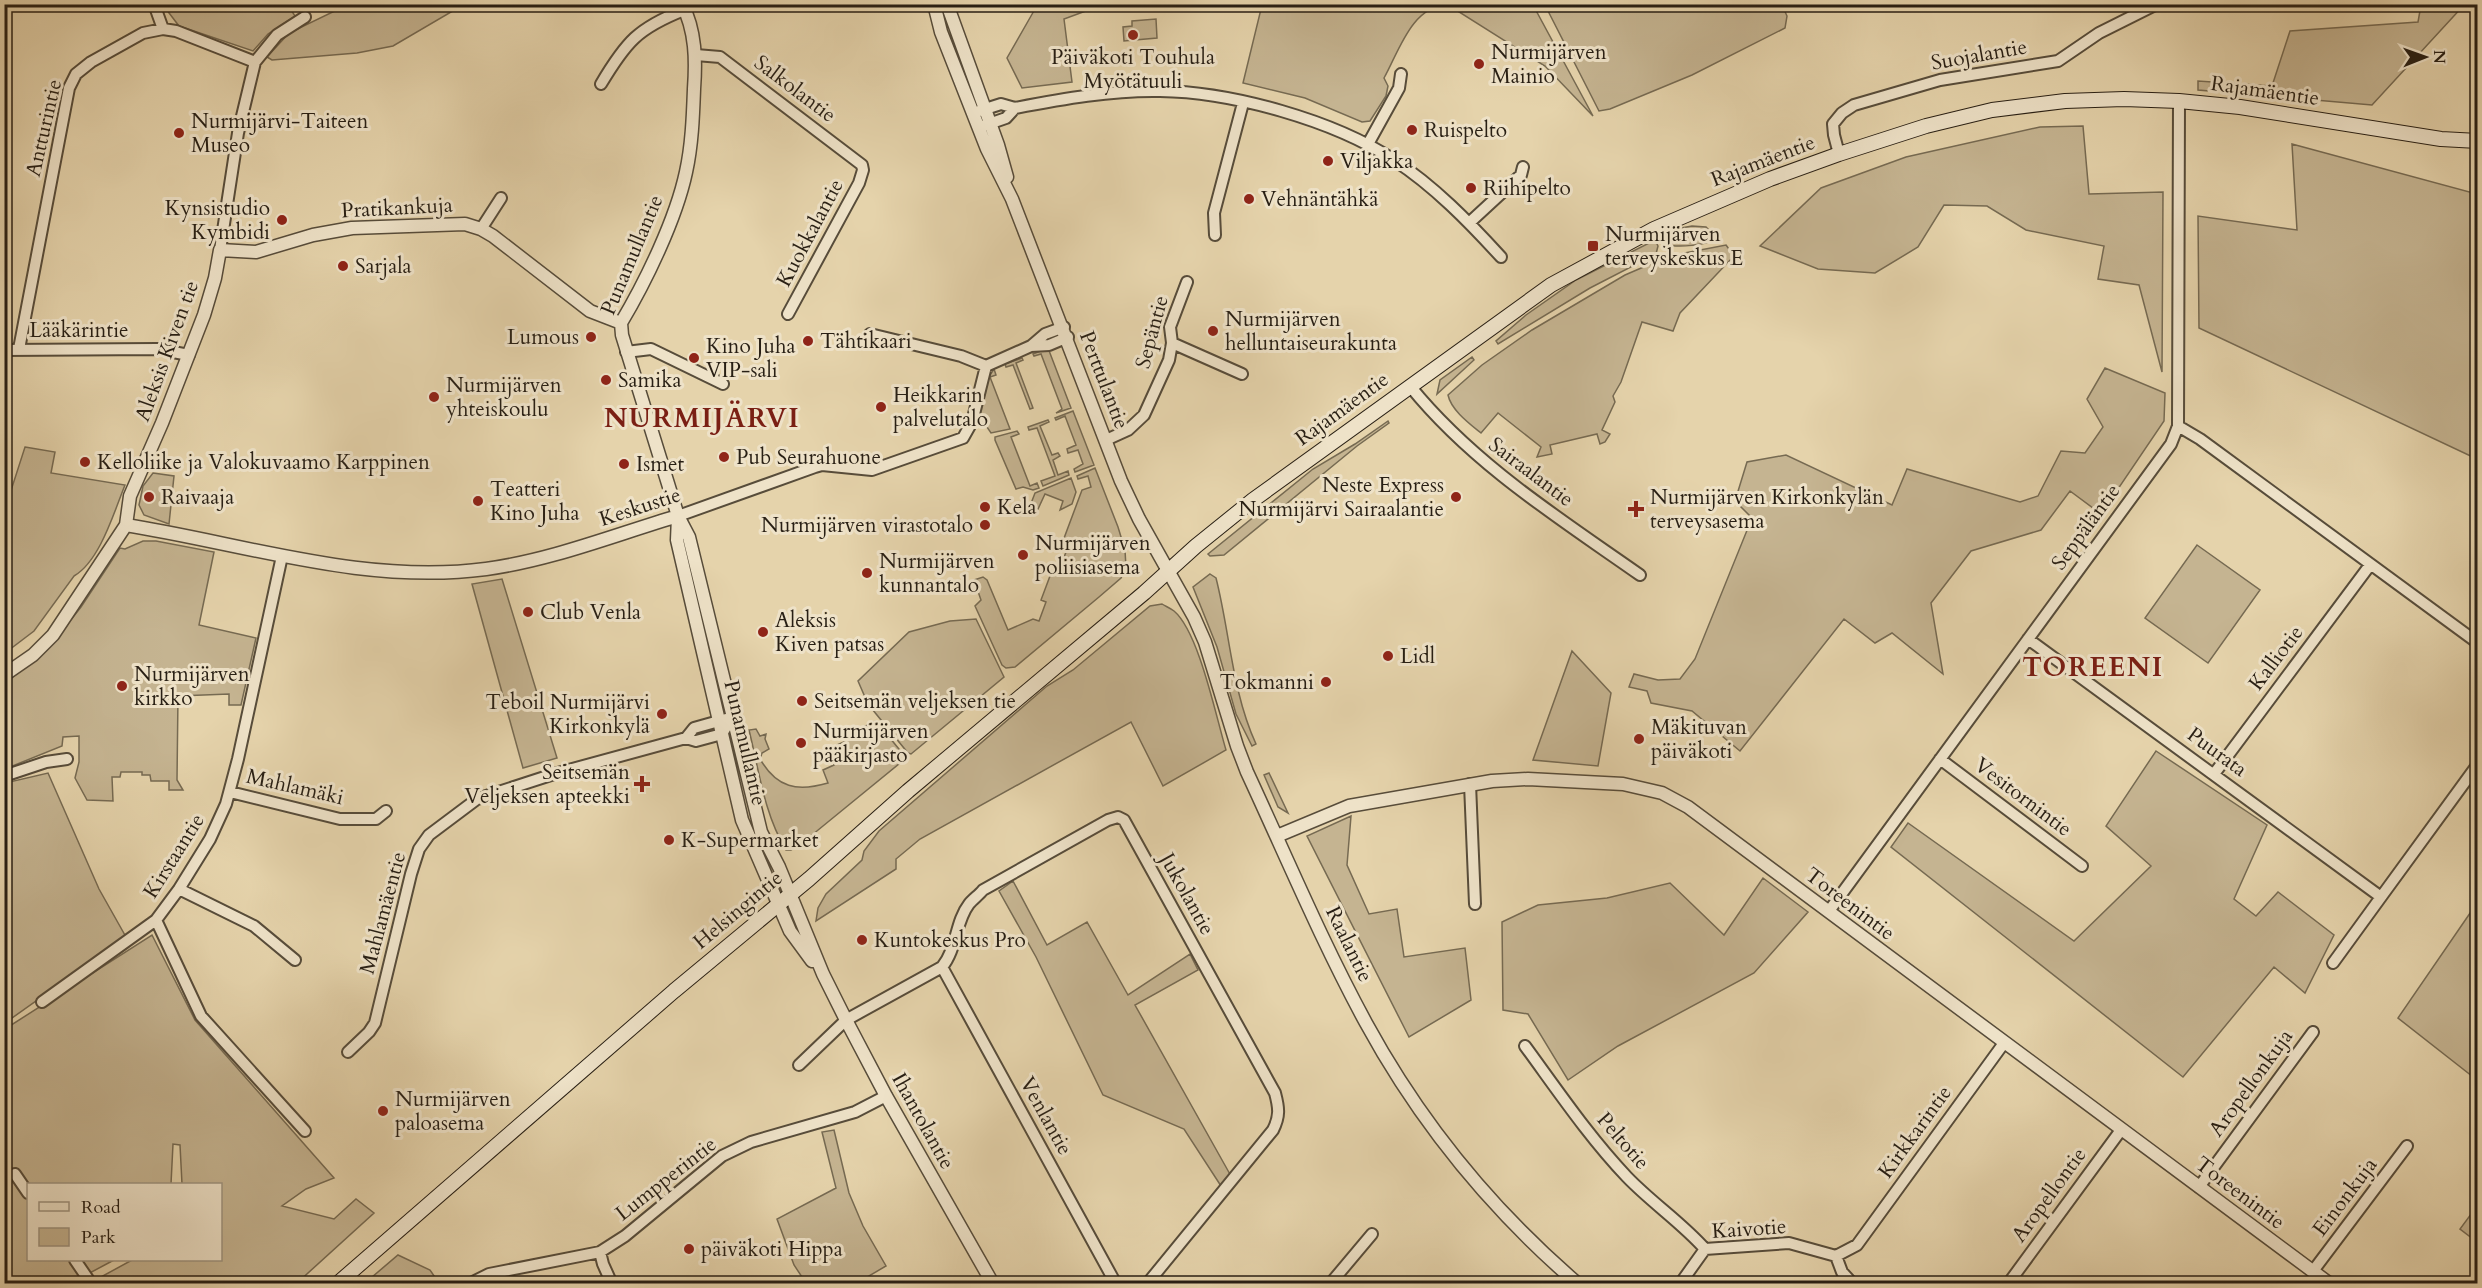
<svg xmlns="http://www.w3.org/2000/svg" width="2482" height="1288" viewBox="0 0 2482 1288" font-family="Cardo,serif">
<style>
.green{fill:#c5b491;stroke:#766a52;stroke-width:1.5}
.lines{fill:none;stroke-linecap:round;stroke-linejoin:round}
.minor-casing{stroke:#574c3a;stroke-width:14}
.tertiary-casing{stroke:#574c3a;stroke-width:15}
.secondary-casing{stroke:#281f14;stroke-width:16}
.minor{stroke:#eee2c8;stroke-width:10}
.tertiary{stroke:#eee2c8;stroke-width:12}
.secondary{stroke:#eee2c8;stroke-width:14}
.poi-dot{fill:#8f2418;stroke:#eee2c8;stroke-width:2}
.labels{text-anchor:middle;dominant-baseline:central;stroke-width:6;stroke-linejoin:round;paint-order:stroke}
.poi-label{font-size:21px;fill:#281f14;stroke:#eee2c8;text-anchor:start}
.street-label{font-size:21px;fill:#281f14;stroke:#eee2c8}
.district-label{font-size:27px;font-weight:bold;letter-spacing:1.5px;fill:#7a1f14;stroke:#eee2c8}
</style>
<rect width="100%" height="100%" fill="#e5d3ab"/>
<filter id="stains"><feTurbulence type="fractalNoise" baseFrequency=".00333" numOctaves="4"/><feColorMatrix values="0 0 0 0 .2 0 0 0 0 .09 0 0 0 0 .02 0 0 0 .5 -.17"/></filter>
<radialGradient id="worn" r=".72"><stop offset=".6" stop-color="#630" stop-opacity="0"/><stop offset="1" stop-color="#630" stop-opacity=".3"/></radialGradient>
<path class="green" d="M1048,4L1102,5L1064,19L1072,82L1022,88L1007,58L1035,9Z
M163,5H288L295,16L268,34L253,51L179,26Z
M347,5H463L393,46L357,53L272,60L267,57L289,33Z
M1262,5V4L1447,5C1412,6 1399,51 1384,78L1388,86L1386,96L1370,121L1362,122L1305,98L1243,83Z
M1448,5H1533L1593,116L1545,66Z
M1782,5L1787,16L1785,28L1692,75L1610,109L1599,111L1545,5Z
M2421,5H2464L2372,105L2198,90V81L2272,86L2290,31L2418,22Z
M1156,19L1157,38L1124,41L1123,27L1132,26V21Z
M2083,126L2089,194L2163,192L2162,372L2139,285L2098,279L2104,246L2026,230L1987,206L1944,205L1918,247L1875,273L1818,269L1760,246L1821,188L1906,157L2040,127Z
M2292,144L2477,194V459L2199,328L2198,216L2297,230Z
M1692,226L1706,227L1716,237C1709,246 1676,248 1665,244L1662,237L1681,228Z
M1655,240L1658,246L1656,254L1590,288L1498,344L1496,341L1526,315L1576,280Z
M1726,245L1734,256L1680,313L1673,331L1642,322L1621,382L1613,396L1615,402L1602,430L1610,434L1605,442L1600,444L1597,434L1550,445L1552,454L1537,457L1541,447L1498,413L1481,433C1470,424 1451,410 1448,395L1482,365L1532,330L1625,275L1669,256Z
M1048,348L1071,408L1056,413L1062,409L1041,354L1034,356L1033,354Z
M1472,357L1474,360L1437,394L1440,380Z
M1022,358L1023,360L1016,363L1033,408L1030,409L1013,365L1006,367L1005,364Z
M2105,368L2165,393L2164,421L2101,514L2070,491L2041,530L1971,551L1931,603L1943,674L1892,633L1875,643L1844,619L1740,751L1692,711L1651,703L1647,691L1629,687L1634,674L1658,680L1680,679L1695,659L1752,518L1735,501L1747,462L1786,455L1892,505L1907,469L2020,502L2038,496L2061,451L2085,453L2103,427L2087,399Z
M994,369L996,375L990,377L1010,429L991,433L985,424L978,421L988,378Z
M1073,411L1094,465L1075,472L1074,469L1083,464L1078,450L1068,453L1067,449L1076,445L1065,416L1056,420L1055,418Z
M1048,420L1049,422L1040,426L1052,455L1058,453L1060,456L1053,460L1058,475L1068,471L1069,475L1043,486L1041,481L1055,476L1037,428L1029,430L1028,427Z
M1388,421L1389,423L1357,446L1224,555L1210,556L1208,554L1313,469L1355,444Z
M1017,431L1019,434L1011,437L1030,486L1037,483L1039,488L1033,490L1023,487L1016,489L995,440V437Z
M25,447L55,452L51,473L125,485C114,512 100,561 74,576L34,631L5,653V509Z
M1095,468L1118,527L1125,550L1126,568L1121,578L1099,597L1015,667L1006,668L1002,665L975,606L981,600L974,580L983,577L987,580L1008,630L1033,619L1039,621L1046,602L1041,600L1053,568L1059,570L1066,552L1060,549L1082,490L1091,487L1088,476L1078,479L1077,476Z
M153,473L174,476L169,524L144,515L139,505L143,486Z
M1071,478L1076,492L1072,504L1060,510L1063,501L1045,494L1038,509L1030,506L1035,493Z
M143,541H156L214,552L199,625L256,638L241,705H229V694L178,696L177,780L183,790H169V781H151L150,775H142V772H121L120,777H112L113,801L87,800L75,778L79,762V736L63,737L62,746L5,769V683L47,650L81,607L120,548L125,549Z
M2197,545L2260,590L2208,663L2145,618Z
M1210,574L1216,578C1230,633 1232,692 1256,744L1252,746L1236,714L1217,647L1193,587Z
M502,579L557,758L523,768L472,584Z
M1162,604C1165,606 1170,608 1174,611C1199,632 1216,717 1226,750L1163,786L1131,722L920,839L896,859V869L816,921L818,908L826,894L862,860L864,851L879,831L1047,686L1073,670L1150,606Z
M976,619L1004,677L911,754L908,753L868,704L858,681L909,632L950,621Z
M1572,651L1611,693L1598,766L1533,760Z
M876,721L903,754L905,759L801,844L791,850H786C764,814 759,770 749,730L756,729L760,736L766,734L765,739L769,749L762,753L760,759C777,788 797,792 828,783L823,770L834,765L828,749L853,738L857,730Z
M2156,751L2267,825L2234,899L2256,916L2278,892L2334,935L2305,993L2274,967L2183,1077L1891,847L1908,823L2074,941L2151,866L2106,826Z
M48,773L99,889L126,937L5,1023V783Z
M1269,773L1288,813L1278,807L1264,775Z
M1351,816L1347,865L1369,914L1397,909L1404,957L1465,948L1471,1000L1409,1037L1307,836Z
M1763,878L1808,912L1754,973L1618,1046L1568,1080L1528,1014L1503,1010L1502,922L1538,905L1607,898L1670,883L1724,935Z
M1013,881L1047,945L1087,922L1128,995L1190,954L1198,970L1135,1005L1231,1176L1221,1186L1184,1129L1103,1095L1036,957L999,891Z
M2477,903V1080L2398,1018Z
M152,935L195,1020L334,1178L306,1189L282,1206L334,1219L356,1199L374,1213L297,1283H90L132,1260H220V1184H182L180,1145L173,1144L171,1184H28V1260H114L71,1283L5,1284V1029Z
M834,1130L849,1193L863,1226L886,1266L857,1283H806L794,1265L777,1219L836,1188L822,1132Z
M2477,1206V1242L2460,1229Z
M398,1255L430,1270L439,1283H365Z"/>
<g class="lines">
<g class="minor-casing">
<path id="minor" d="M154,4L163,29
M696,55L720,57L862,165L863,170L859,183L788,314
M601,84C626,42 638,28 684,10
M979,111L1001,104L1015,108C1062,99 1112,90 1160,91C1232,92 1333,120 1394,160C1434,186 1469,222 1501,257
M983,126L1006,118L1015,108
M1368,144L1399,88L1401,74
M1839,154L1834,135L1833,124L1842,113L1854,105L1940,80L2058,61L2099,33L2157,4
M1469,223L1521,175L1523,167
M481,229L501,198
M1215,235L1214,213L1243,103
M220,250L238,133L255,62L277,35L305,17
M870,334L961,356L986,366
M1172,343L1242,374
M1031,346L1049,345L1068,337
M19,349L69,88L76,74L91,62L143,33L163,29L176,31L255,62
M4,350L157,349L189,355
M626,352L651,349L723,384
M1410,386C1473,464 1559,518 1640,575
M2178,426L2200,439L2478,643
M1106,440L1128,430L1144,415L1169,360L1172,343L1170,327L1187,282
M678,516L815,467L822,465L872,470L963,438L972,422L986,366L1031,346L1045,334L1064,327
M2028,639L2381,897L2478,764
M686,738L694,728L726,719
M1940,759L2082,866
M2214,774L2370,565
M4,776L46,762L67,759
M1470,784L1475,904
M230,792L340,819H376L386,811
M179,889L254,926L295,960
M1829,911L2171,444L2178,426L2179,101
M156,920L201,1016L305,1131
M2333,963L2381,897
M942,967L1116,1284
M42,1002L156,920L179,889L210,839L226,804L238,759L282,556
M1525,1046C1558,1091 1589,1137 1627,1177C1652,1203 1682,1223 1705,1249
M348,1052L369,1032L375,1023L411,874L419,849L429,835L477,799L554,774L686,738L696,741L722,734L732,717
M799,1065L846,1020L942,967C957,949 955,922 969,904C973,899 979,895 983,890L1108,820L1118,817L1124,820L1275,1093C1279,1108 1280,1116 1273,1130L1147,1284
M15,1174L28,1193
M2199,1187L2313,1032
M600,1252L603,1264L612,1284
M1836,1256L1842,1272L1853,1284
M75,1260L88,1279L79,1284
M2313,1271L2407,1146
M469,1284L489,1274L600,1252L625,1236L722,1156L751,1142L855,1112L886,1096
M1330,1284L1372,1234
M1680,1284L1705,1249L1789,1243L1836,1256L1857,1245L2004,1043
M2008,1284L2121,1130"/>
</g>
<g class="tertiary-casing">
<path id="tertiary" d="M682,4C696,31 696,61 694,89C693,116 692,145 686,172C676,219 646,281 621,323L622,335L678,516L689,537L761,832L779,867L823,974L846,1020L886,1096L993,1284
M934,4L941,32L987,149L1012,199L1121,481L1139,519L1194,617L1205,642L1237,746L1247,772C1286,856 1322,942 1366,1023C1420,1122 1493,1211 1578,1284
M947,4L998,145L1007,177
M678,517L677,540L742,820L790,931L812,961
M126,525C245,544 364,585 486,569C552,560 614,535 678,516
M4,675L33,655L53,635L126,525L130,496L162,423L204,315L215,278L220,250L256,252L313,235L352,228L465,224L481,229L493,236L590,311L621,323
M1277,836L1349,806L1492,781L1528,779L1623,784L1662,793L1688,807L2330,1284"/>
</g>
<g class="secondary-casing">
<path id="secondary" d="M337,1284L674,991L809,879L908,791L1144,593L1196,546L1253,500L1551,285L1654,229L1770,179L1839,154L1926,126L1992,110L2065,101L2124,99L2179,101L2240,107L2441,139L2478,141"/>
</g>
<use href="#minor" class="minor"/>
<use href="#tertiary" class="tertiary"/>
<use href="#secondary" class="secondary"/>
</g>
<g class="poi-dot">
<circle cx="1133" cy="35" r="6"/>
<circle cx="1479" cy="64" r="6"/>
<circle cx="1412" cy="130" r="6"/>
<circle cx="179" cy="133" r="6"/>
<circle cx="1328" cy="161" r="6"/>
<circle cx="1471" cy="188" r="6"/>
<circle cx="1249" cy="199" r="6"/>
<circle cx="282" cy="220" r="6"/>
<rect x="1587" y="240" width="12" height="12" rx="3"/>
<circle cx="343" cy="266" r="6"/>
<circle cx="1213" cy="331" r="6"/>
<circle cx="591" cy="337" r="6"/>
<circle cx="808" cy="341" r="6"/>
<circle cx="694" cy="358" r="6"/>
<circle cx="606" cy="380" r="6"/>
<circle cx="434" cy="397" r="6"/>
<circle cx="881" cy="407" r="6"/>
<circle cx="724" cy="457" r="6"/>
<circle cx="85" cy="462" r="6"/>
<circle cx="624" cy="464" r="6"/>
<circle cx="149" cy="497" r="6"/>
<circle cx="1456" cy="497" r="6"/>
<circle cx="478" cy="501" r="6"/>
<circle cx="985" cy="507" r="6"/>
<path d="M1633 500h6v6h6v6h-6v6h-6v-6h-6v-6h6z"/>
<circle cx="985" cy="525" r="6"/>
<circle cx="1023" cy="555" r="6"/>
<circle cx="867" cy="573" r="6"/>
<circle cx="528" cy="612" r="6"/>
<circle cx="763" cy="632" r="6"/>
<circle cx="1388" cy="656" r="6"/>
<circle cx="1326" cy="682" r="6"/>
<circle cx="122" cy="686" r="6"/>
<circle cx="802" cy="701" r="6"/>
<circle cx="662" cy="714" r="6"/>
<circle cx="1639" cy="739" r="6"/>
<circle cx="801" cy="743" r="6"/>
<path d="M639 775h6v6h6v6h-6v6h-6v-6h-6v-6h6z"/>
<circle cx="669" cy="840" r="6"/>
<circle cx="862" cy="940" r="6"/>
<circle cx="383" cy="1111" r="6"/>
<circle cx="689" cy="1249" r="6"/>
</g>
<g class="labels">
<g class="poi-label">
<text x="1491" y="52">Nurmijärven<tspan x="1491" dy="24">Mainio</tspan></text>
<text x="1133" y="57" text-anchor="middle">Päiväkoti Touhula<tspan x="1133" dy="24">Myötätuuli</tspan></text>
<text x="191" y="121">Nurmijärvi-Taiteen<tspan x="191" dy="24">Museo</tspan></text>
<text x="1424" y="130">Ruispelto</text>
<text x="1340" y="161">Viljakka</text>
<text x="1483" y="188">Riihipelto</text>
<text x="1261" y="199">Vehnäntähkä</text>
<text x="270" y="208" text-anchor="end">Kynsistudio<tspan x="270" dy="24">Kymbidi</tspan></text>
<text x="1605" y="234">Nurmijärven<tspan x="1605" dy="24">terveyskeskus E</tspan></text>
<text x="355" y="266">Sarjala</text>
<text x="1225" y="319">Nurmijärven<tspan x="1225" dy="24">helluntaiseurakunta</tspan></text>
<text x="579" y="337" text-anchor="end">Lumous</text>
<text x="820" y="341">Tähtikaari</text>
<text x="706" y="346">Kino Juha<tspan x="706" dy="24">VIP-sali</tspan></text>
<text x="618" y="380">Samika</text>
<text x="446" y="385">Nurmijärven<tspan x="446" dy="24">yhteiskoulu</tspan></text>
<text x="893" y="395">Heikkarin<tspan x="893" dy="24">palvelutalo</tspan></text>
<text x="736" y="457">Pub Seurahuone</text>
<text x="97" y="462">Kelloliike ja Valokuvaamo Karppinen</text>
<text x="636" y="464">Ismet</text>
<text x="1444" y="485" text-anchor="end">Neste Express<tspan x="1444" dy="24">Nurmijärvi Sairaalantie</tspan></text>
<text x="490" y="489">Teatteri<tspan x="490" dy="24">Kino Juha</tspan></text>
<text x="161" y="497">Raivaaja</text>
<text x="1650" y="497">Nurmijärven Kirkonkylän<tspan x="1650" dy="24">terveysasema</tspan></text>
<text x="997" y="507">Kela</text>
<text x="973" y="525" text-anchor="end">Nurmijärven virastotalo</text>
<text x="1035" y="543">Nurmijärven<tspan x="1035" dy="24">poliisiasema</tspan></text>
<text x="879" y="561">Nurmijärven<tspan x="879" dy="24">kunnantalo</tspan></text>
<text x="540" y="612">Club Venla</text>
<text x="775" y="620">Aleksis<tspan x="775" dy="24">Kiven patsas</tspan></text>
<text x="1400" y="656">Lidl</text>
<text x="134" y="674">Nurmijärven<tspan x="134" dy="24">kirkko</tspan></text>
<text x="1314" y="682" text-anchor="end">Tokmanni</text>
<text x="814" y="701">Seitsemän veljeksen tie</text>
<text x="650" y="702" text-anchor="end">Teboil Nurmijärvi<tspan x="650" dy="24">Kirkonkylä</tspan></text>
<text x="1651" y="727">Mäkituvan<tspan x="1651" dy="24">päiväkoti</tspan></text>
<text x="813" y="731">Nurmijärven<tspan x="813" dy="24">pääkirjasto</tspan></text>
<text x="630" y="772" text-anchor="end">Seitsemän<tspan x="630" dy="24">Veljeksen apteekki</tspan></text>
<text x="681" y="840">K-Supermarket</text>
<text x="874" y="940">Kuntokeskus Pro</text>
<text x="395" y="1099">Nurmijärven<tspan x="395" dy="24">paloasema</tspan></text>
<text x="701" y="1249">päiväkoti Hippa</text>
</g>
<g class="street-label">
<text transform="translate(1979 55) rotate(-10)">Suojalantie</text>
<text transform="translate(795 89) rotate(37)">Salkolantie</text>
<text transform="translate(2265 91) rotate(8)">Rajamäentie</text>
<text transform="translate(44 128) rotate(-77)">Antturintie</text>
<text transform="translate(1763 161) rotate(-21)">Rajamäentie</text>
<text transform="translate(397 208) rotate(-3)">Pratikankuja</text>
<text transform="translate(810 233) rotate(-62)">Kuokkalantie</text>
<text transform="translate(632 255) rotate(-67)">Punamullantie</text>
<text x="79" y="330">Lääkärintie</text>
<text transform="translate(1152 332) rotate(-75)">Sepäntie</text>
<text transform="translate(167 351) rotate(-70)">Aleksis Kiven tie</text>
<text transform="translate(1104 380) rotate(69)">Perttulantie</text>
<text transform="translate(1342 409) rotate(-36)">Rajamäentie</text>
<text transform="translate(1531 472) rotate(37)">Sairaalantie</text>
<text transform="translate(640 507) rotate(-18)">Keskustie</text>
<text transform="translate(2086 527) rotate(-54)">Seppäläntie</text>
<text transform="translate(2276 658) rotate(-53)">Kalliotie</text>
<text transform="translate(745 743) rotate(77)">Punamullantie</text>
<text transform="translate(2217 752) rotate(36)">Puurata</text>
<text transform="translate(295 787) rotate(13)">Mahlamäki</text>
<text transform="translate(2023 797) rotate(37)">Vesitornintie</text>
<text transform="translate(174 856) rotate(-58)">Kirstaantie</text>
<text transform="translate(1187 894) rotate(61)">Jukolantie</text>
<text transform="translate(1850 904) rotate(37)">Toreenintie</text>
<text transform="translate(738 910) rotate(-40)">Helsingintie</text>
<text transform="translate(383 913) rotate(-75)">Mahlamäentie</text>
<text transform="translate(1349 944) rotate(64)">Raalantie</text>
<text transform="translate(2251 1083) rotate(-54)">Aropellonkuja</text>
<text transform="translate(1046 1116) rotate(61)">Venlantie</text>
<text transform="translate(923 1121) rotate(61)">Ihantolantie</text>
<text transform="translate(1915 1132) rotate(-54)">Kirkkarintie</text>
<text transform="translate(1623 1141) rotate(49)">Peltotie</text>
<text transform="translate(666 1179) rotate(-38)">Lumpperintie</text>
<text transform="translate(2240 1193) rotate(37)">Toreenintie</text>
<text transform="translate(2049 1195) rotate(-54)">Aropellontie</text>
<text transform="translate(2345 1197) rotate(-53)">Einonkuja</text>
<text transform="translate(1749 1229) rotate(-4)">Kaivotie</text>
</g>
<g class="district-label">
<text x="702" y="418">NURMIJÄRVI</text>
<text x="2093" y="667">TOREENI</text>
</g>
</g>
<rect width="2482" height="1288" fill="none" stroke="#e5d3ab" stroke-width="24"/>
<rect x="6" y="6" width="2470" height="1276" fill="none" stroke="#281f14" stroke-width="3"/>
<rect x="12" y="12" width="2458" height="1264" fill="none" stroke="#281f14" stroke-width="1.5"/>
<rect x="27" y="1183" width="195" height="78" fill="#eee2c8" stroke="#9f9480" stroke-width="1.5"/>
<rect x="39" y="1202" width="30" height="9" fill="#eee2c8" stroke="#9f9480" stroke-width="1.5"/>
<text x="81" y="1213" font-size="18" fill="#281f14">Road</text>
<rect x="39" y="1228" width="30" height="18" fill="#c5b491" stroke="#9f9480" stroke-width="1.5"/>
<text x="81" y="1243" font-size="18" fill="#281f14">Park</text>
<g transform="translate(2425 57) rotate(89)" stroke="#eee2c8" stroke-width="4.5" paint-order="stroke">
<path d="M0-4.5L10 22L0 15L-10 22Z" fill="#281f14"/>
<text y="-9" font-size="16" font-weight="bold" text-anchor="middle" fill="#281f14">N</text>
</g>
<rect width="100%" height="100%" filter="url(#stains)"/>
<rect width="100%" height="100%" fill="url(#worn)"/>
</svg>
